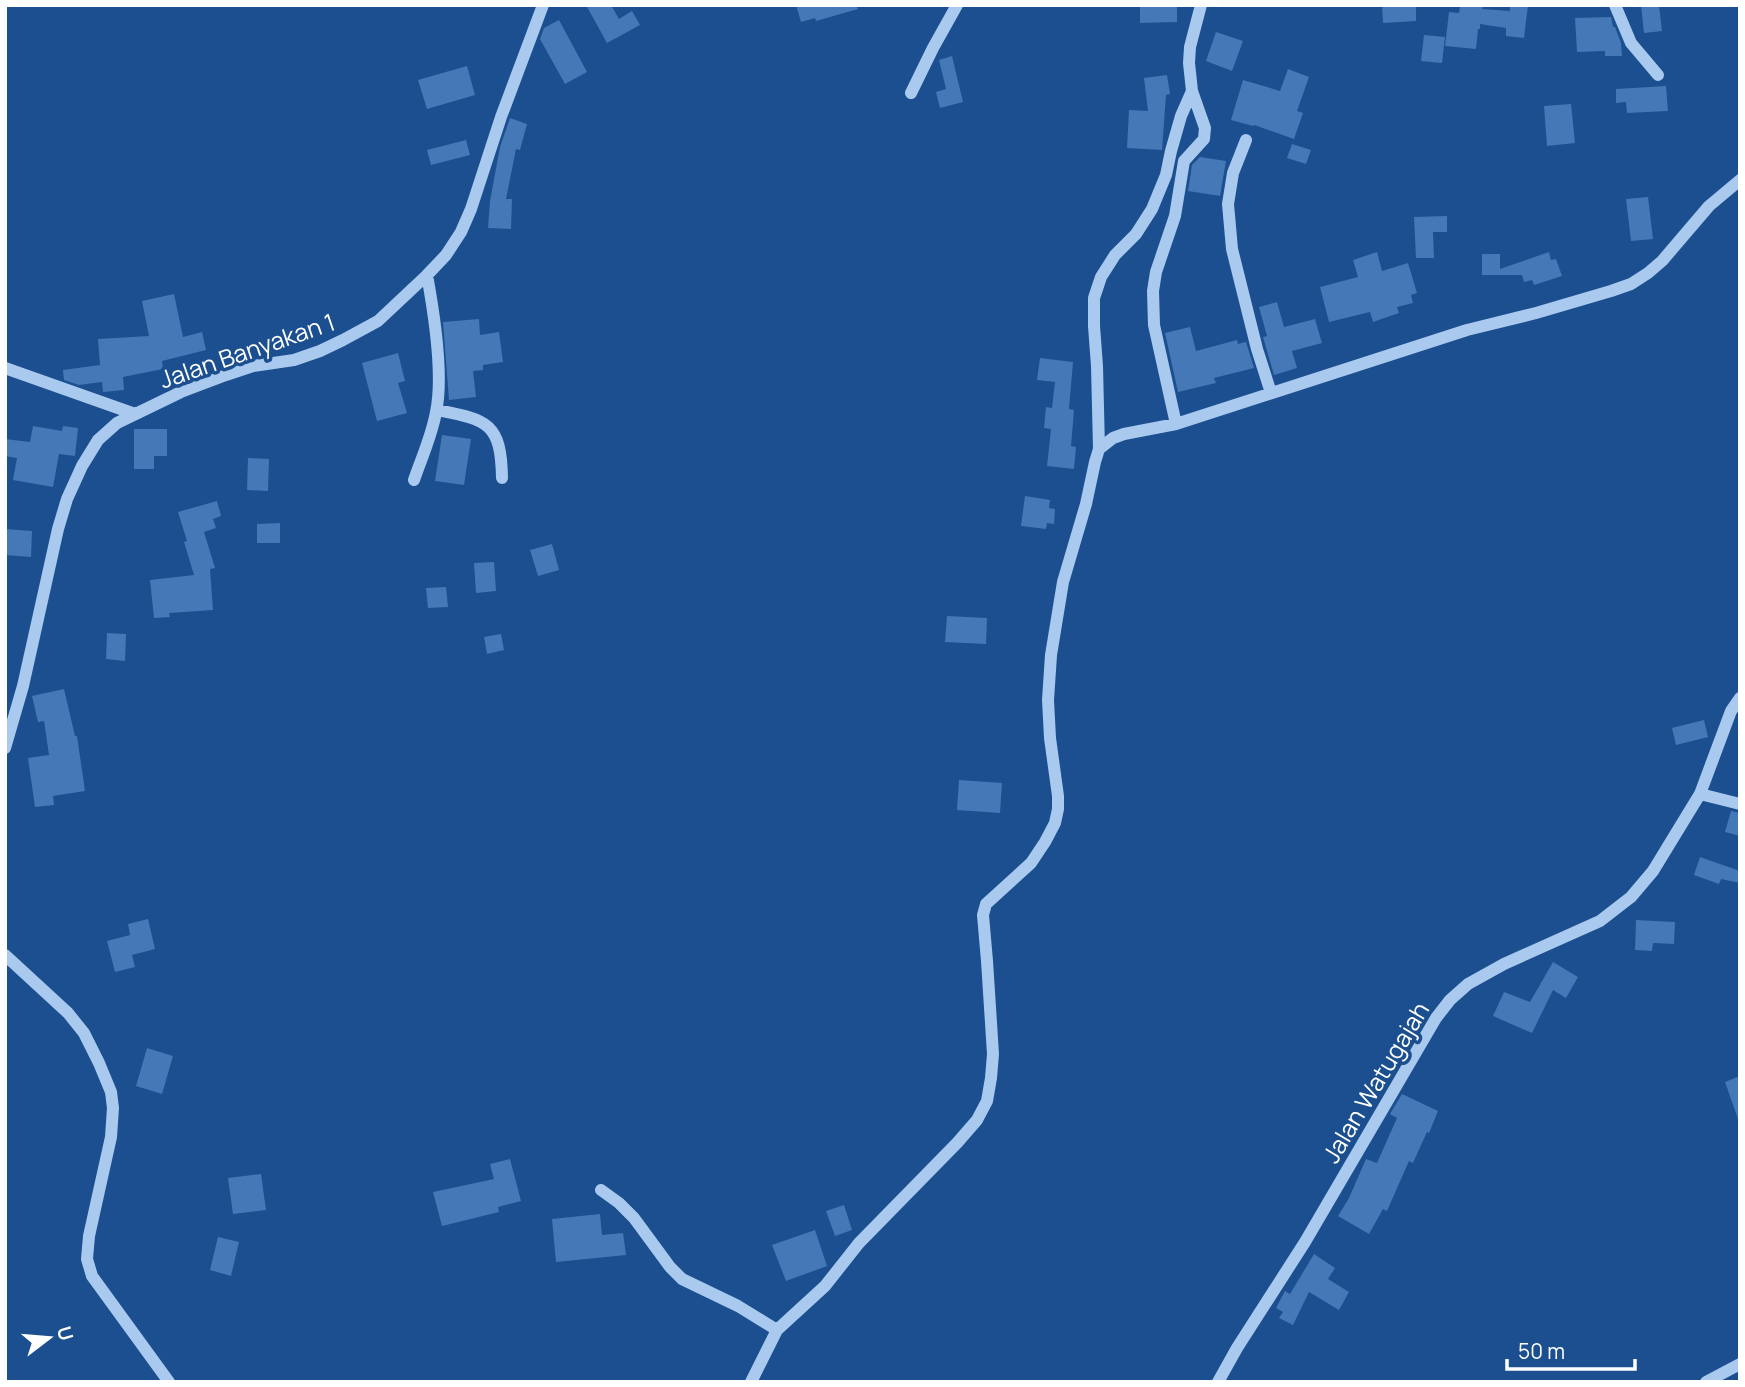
<svg xmlns="http://www.w3.org/2000/svg" width="1745" height="1387" viewBox="0 0 1745 1387" font-family="Manrope,sans-serif">
<style>
.building{fill:#4478b7}
.lines{fill:none;stroke-linecap:round;stroke-linejoin:round}
.minor{stroke:#a9c9ee;stroke-width:12}
.labels{text-anchor:middle;dominant-baseline:central;stroke-width:7;stroke-linejoin:round;paint-order:stroke}
.street-label{font-size:24px;fill:#fff;stroke:#1b4f8f}
</style>
<rect width="100%" height="100%" fill="#1b4f8f"/>
<path class="building" d="M586,5H611L619,19L632,11L640,25L607,43Z
M796,5H857L858,9L816,21L815,18L801,22Z
M1140,5H1177V22L1140,23Z
M1382,5H1416V21L1383,23Z
M1460,5H1483L1482,9L1510,11V5H1528L1524,38L1506,36V28L1480,24V29H1478L1476,49L1445,46L1449,12L1459,13Z
M1641,5H1659L1662,31L1644,33Z
M1611,17L1613,27H1615L1621,43L1622,56H1605V51L1577,52L1575,18Z
M559,20L587,72L565,84L540,39L544,28Z
M1216,32L1243,41L1232,71L1206,61Z
M1424,35L1445,37L1442,63L1421,61Z
M952,56L963,102L940,108L936,92L946,89L939,60Z
M467,66L475,95L427,109L418,80Z
M1288,69L1309,77L1297,111L1303,113L1294,139L1254,125L1253,126L1231,120L1243,80L1280,91Z
M1167,75L1170,94L1166,95L1162,150L1127,148L1129,110L1148,111L1144,78Z
M1666,86L1668,111L1627,113L1626,102L1616,103V89Z
M1571,104L1575,143L1547,146L1544,106Z
M510,118L527,124L520,150L516,149L506,199H512L511,229L488,228L490,201L500,147Z
M466,140L470,155L431,165L427,150Z
M1292,144L1311,150L1306,164L1287,158Z
M1200,157L1226,161L1220,196L1188,191L1192,165Z
M1648,197L1653,239L1631,241L1626,199Z
M1447,216V232H1433L1434,258H1416L1414,217Z
M1377,252L1382,271L1408,263L1417,293L1411,295L1413,303L1397,307L1399,313L1373,322L1370,312L1329,322L1320,287L1358,277L1353,260Z
M1549,252L1551,260L1556,259L1562,276L1534,285L1532,280L1524,282L1522,275H1482V254H1500V269Z
M174,294L183,337L202,332L206,350L162,361L163,369L123,377L124,390L103,392L102,382L79,385L64,380L63,370L100,365L98,339L149,336L142,301Z
M1277,302L1284,327L1315,319L1322,343L1292,351L1297,368L1274,375L1263,337L1267,336L1259,307Z
M479,319L480,335L499,332L503,362L483,365V370L473,371L476,397L449,400L443,322Z
M1190,327L1196,351L1237,340L1238,344L1246,342L1254,368L1214,378L1216,383L1178,392L1165,333Z
M398,353L405,381L398,383L407,413L377,421L362,363Z
M1040,358L1073,362L1069,409L1074,410L1071,446L1076,447L1074,469L1047,466L1051,429L1044,428L1046,407L1052,408L1055,382L1037,380Z
M33,426L62,431L63,426L78,428L75,456L59,454L53,487L13,480L17,458L5,456V439L30,442Z
M134,429H167V456H154V469H134Z
M442,435L471,439L464,485L435,481Z
M248,458L269,459L268,491L247,490Z
M1025,496L1050,500L1049,508L1055,509L1054,524L1047,523L1046,529L1021,526Z
M217,501L221,516L213,519L216,528L204,532L215,568L210,569L213,610L169,613L170,617L154,618L150,580L194,575L184,542L187,541L178,512Z
M280,523V543H257V524Z
M5,529L32,531L31,557L5,555Z
M552,544L559,570L538,576L530,550Z
M494,562L496,591L476,593L474,563Z
M446,587L448,607L428,608L426,588Z
M947,616L987,618L986,644L945,642Z
M107,633L126,634L125,661L106,659Z
M501,634L504,650L487,654L484,637Z
M64,689L75,736H77L85,791L53,796L54,805L35,807L28,758L49,755L44,721L38,722L32,696Z
M1704,720L1708,737L1676,745L1672,728Z
M959,780L1002,783L1000,813L957,810Z
M1731,811L1740,813V836L1725,832Z
M1700,857L1740,871V883L1721,879L1719,884L1694,875Z
M148,919L155,949L132,955L135,967L115,972L107,941L130,935L128,924Z
M1636,920L1675,922L1674,944L1653,943L1652,951L1635,950Z
M1553,962L1578,977L1566,998L1553,990L1532,1033L1493,1016L1504,992L1530,1002Z
M147,1048L173,1056L162,1094L136,1086Z
M1740,1076V1118L1738,1119L1725,1082Z
M1402,1094L1438,1111L1429,1133L1427,1132L1413,1163L1409,1161L1387,1211L1383,1209L1369,1234L1338,1216L1349,1198L1366,1159L1377,1163L1397,1118L1390,1114Z
M510,1159L521,1201L498,1207L499,1212L442,1226L433,1192L494,1179L490,1164Z
M261,1174L266,1210L233,1214L228,1178Z
M844,1205L852,1230L835,1236L826,1211Z
M600,1214L602,1235L623,1233L626,1255L556,1262L552,1219Z
M815,1230L827,1266L786,1281L772,1245Z
M218,1237L239,1242L231,1276L210,1270Z
M1314,1254L1335,1268L1328,1279L1349,1292L1339,1310L1309,1292L1293,1325L1279,1318L1283,1312L1276,1308L1285,1291L1290,1294Z"/>
<g class="lines">
<path class="minor" d="M1615,5L1631,43L1658,75
M911,93L933,48L957,5
M1246,140L1233,173L1228,204L1232,249L1257,349L1271,393
M5,368L135,414
M437,410C487,420 501,422 502,478
M1176,424L1154,325L1153,291L1156,272L1175,216L1184,161L1204,139L1205,128L1192,91
M1099,449L1097,366L1094,326V298L1101,277L1115,255L1136,234L1152,209L1166,175L1171,151L1181,116L1192,91L1189,63L1190,47L1201,5
M414,480C422,457 432,435 436,412C444,374 434,313 427,275
M5,748L23,686L58,529L67,499L82,466L98,440L117,423L181,392L226,375L253,366L294,360L320,351L343,340L378,321L427,275L446,255L461,232L471,209L501,117L543,5
M1700,794L1740,804
M5,955L68,1013L84,1033L99,1063L111,1092L113,1108L111,1137L89,1236L87,1259L92,1276L169,1382
M601,1190L619,1203L634,1218L670,1267L682,1279L738,1306L777,1330
M751,1382L777,1330L825,1286L859,1243L957,1143L977,1120L987,1101L991,1078L993,1054L987,961L983,915L986,904L1031,863L1045,842L1055,823L1058,809V796L1050,738L1048,700L1051,655L1063,582L1086,504L1095,462L1099,449L1113,438L1124,434L1176,424L1467,330L1536,313L1611,291L1631,284L1648,273L1662,261L1709,206L1740,180
M1218,1382L1237,1348L1305,1242L1436,1018L1450,1000L1468,984L1504,964L1600,921L1631,897L1653,871L1700,794L1731,711L1740,698
M1706,1382L1740,1364"/>
</g>
<g class="labels">
<g class="street-label">
<text transform="translate(247 350) rotate(-19)">Jalan Banyakan 1</text>
<text transform="translate(1375 1082) rotate(-59)">Jalan Watugajah</text>
</g>
</g>
<rect width="1745" height="1387" fill="none" stroke="#ffffff" stroke-width="14"/>
<g transform="translate(49 1338) rotate(74)" stroke="#1b4f8f" stroke-width="5" paint-order="stroke">
<path d="M0-5L12 26L0 18L-12 26Z" fill="#ffffff"/>
<text y="-10" font-size="19" font-weight="bold" text-anchor="middle" fill="#ffffff">U</text>
</g>
<path d="M1507 1359v10h128v-10" fill="none" stroke="#ffffff" stroke-width="3.5"/>
<text x="1518" y="1359" font-size="21" fill="#ffffff" stroke="#1b4f8f" stroke-width="5" paint-order="stroke">50 m</text>
</svg>
